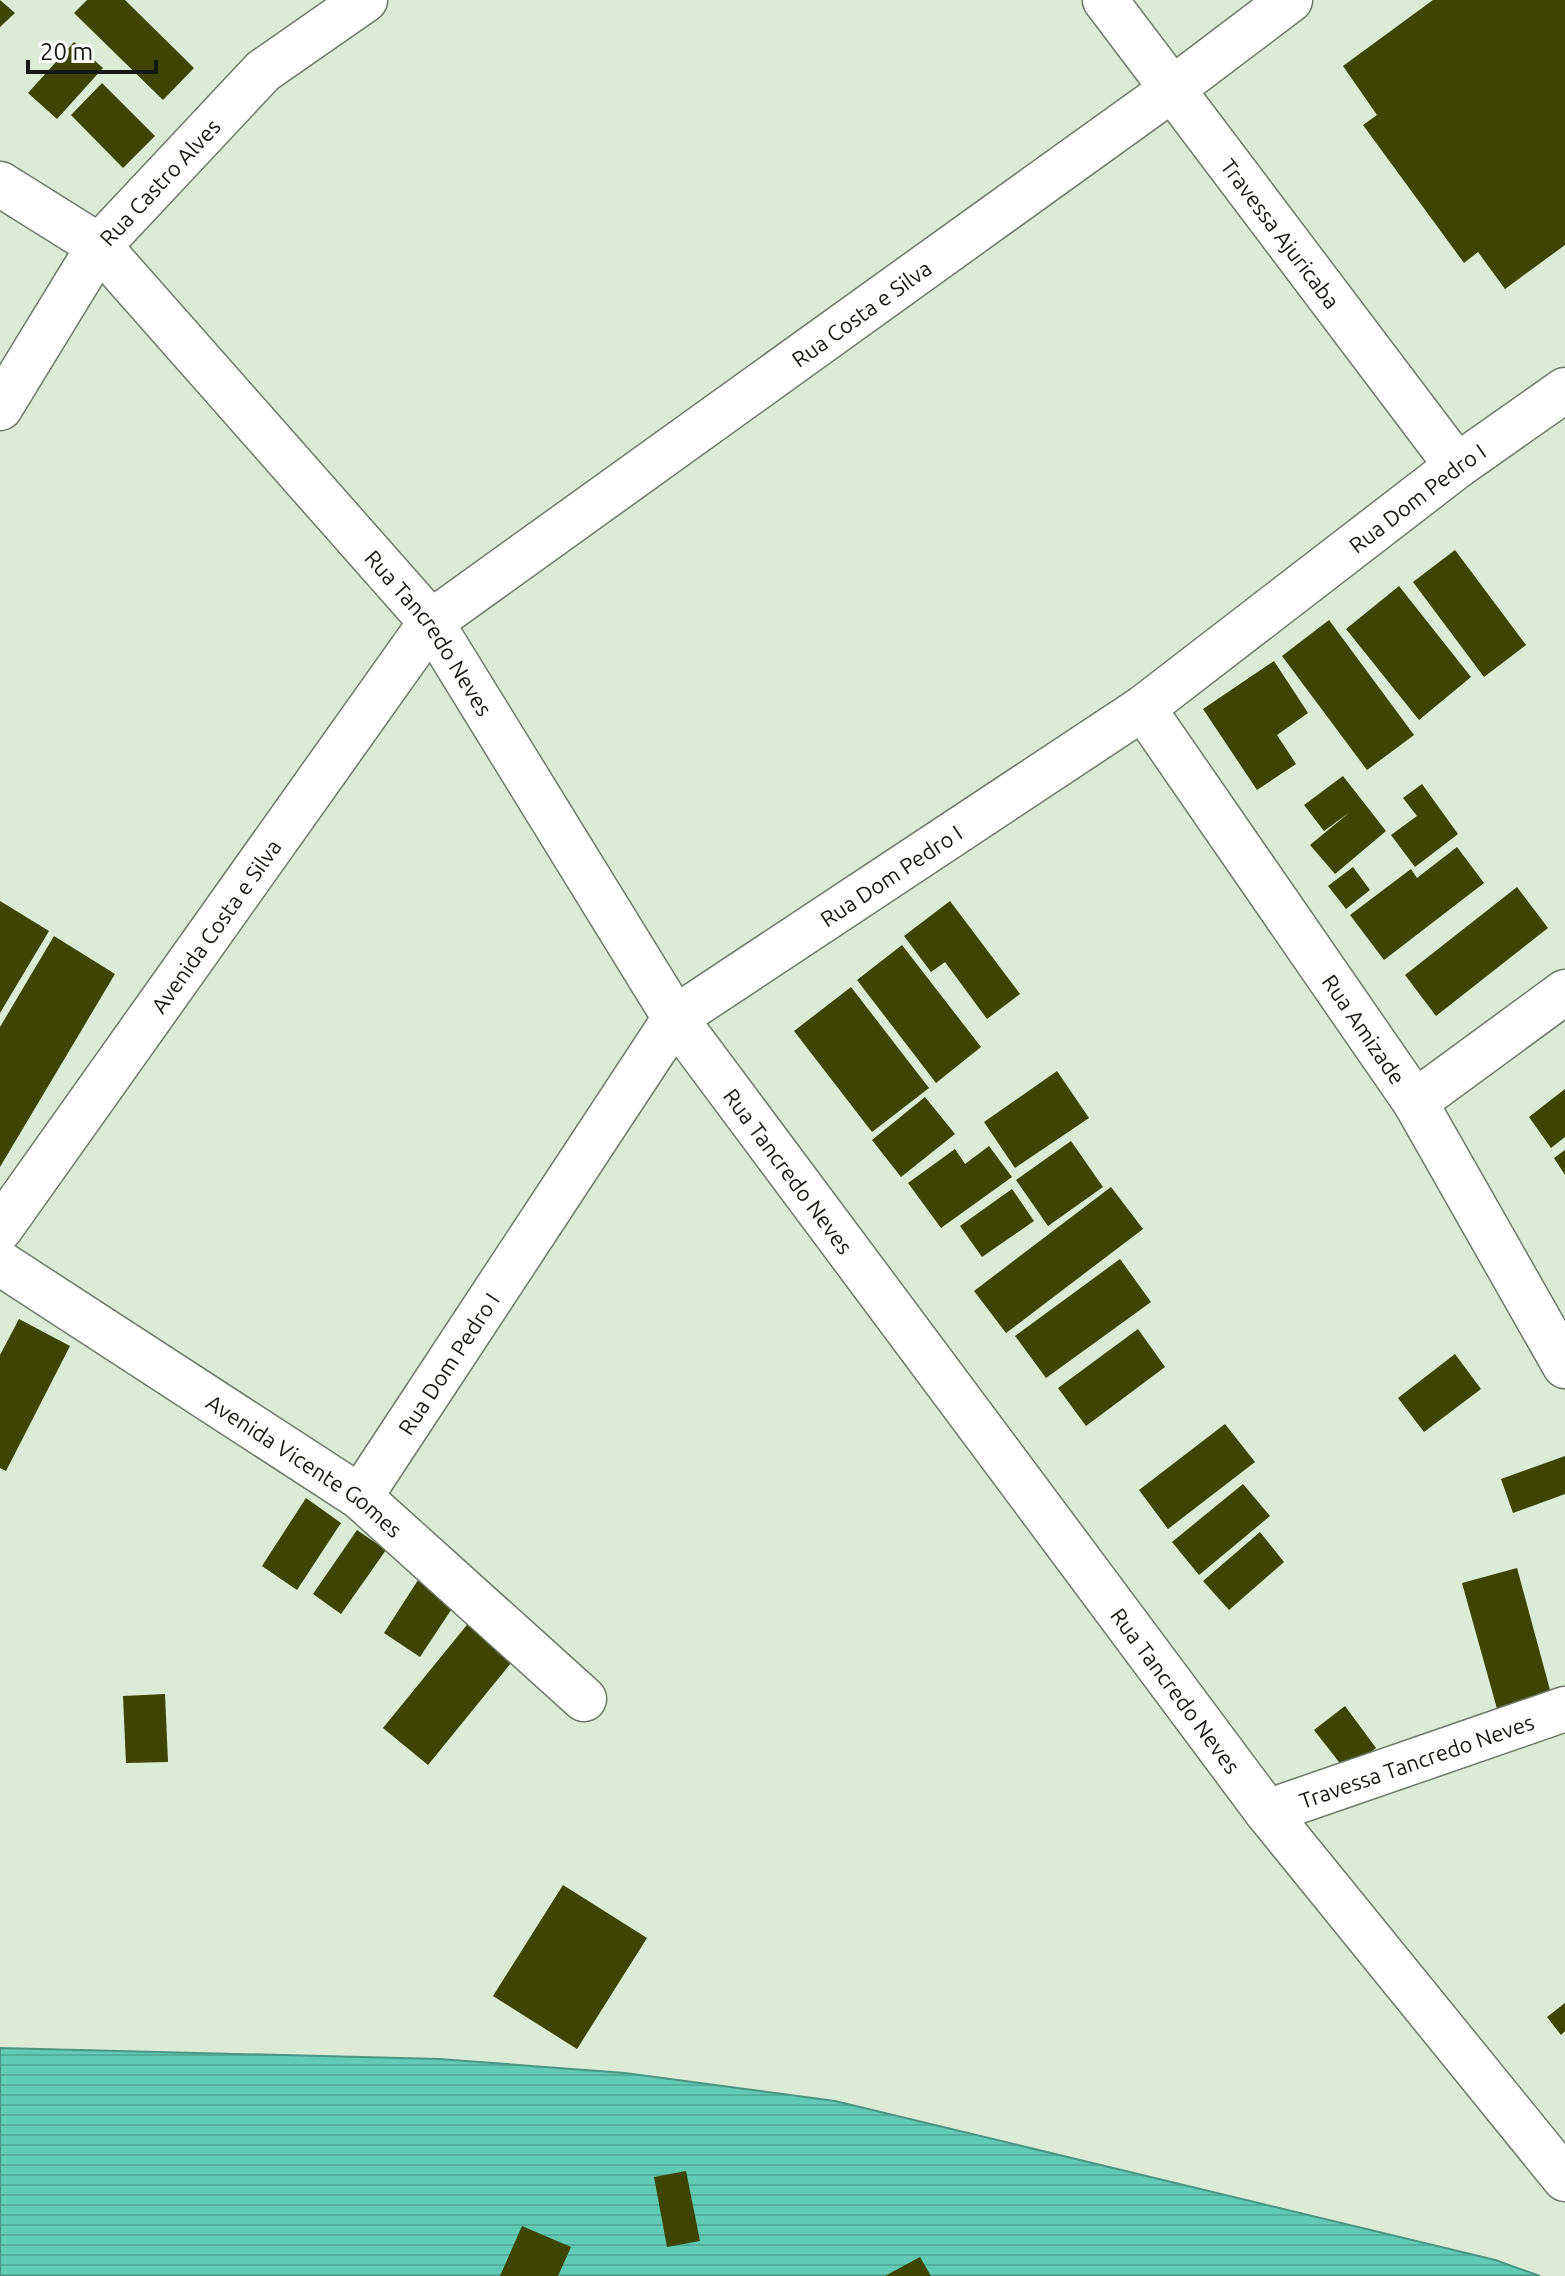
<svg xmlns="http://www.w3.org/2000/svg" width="1565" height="2276" viewBox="0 0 1565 2276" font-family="Ubuntu,sans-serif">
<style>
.water{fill:url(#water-rules);stroke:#4a9584;stroke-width:2}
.building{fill:#3e4401}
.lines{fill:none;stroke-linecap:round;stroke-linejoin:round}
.minor-casing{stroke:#6c7966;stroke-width:47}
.minor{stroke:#fff;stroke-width:44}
.labels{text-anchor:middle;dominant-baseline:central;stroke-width:8;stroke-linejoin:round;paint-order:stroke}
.street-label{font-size:22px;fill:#131811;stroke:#fff}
</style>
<defs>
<pattern id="water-rules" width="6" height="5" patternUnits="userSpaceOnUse" patternTransform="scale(2)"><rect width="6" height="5" fill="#61cbb5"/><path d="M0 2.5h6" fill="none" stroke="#53ae9b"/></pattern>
</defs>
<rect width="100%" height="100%" fill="#dcebd6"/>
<path class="water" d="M0,2048L439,2059L625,2073L835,2101L1495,2260L1540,2276H0Z"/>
<path class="building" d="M0,0L15,13L0,27Z
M87,0H125L194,68L163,100L74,13Z
M1433,0H1565V245L1505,289L1478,252L1464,263L1363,125L1377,115L1343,66Z
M74,42L103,68L57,119L28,93Z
M102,83L155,136L123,168L71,115Z
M1455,550L1526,645L1484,677L1413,582Z
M1399,586L1471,677L1419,720L1346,629Z
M1329,620L1414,735L1367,770L1282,656Z
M1274,661L1308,713L1277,735L1296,764L1257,790L1203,709Z
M1343,776L1386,831L1335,874L1310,845L1350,812L1324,831L1304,805Z
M1422,784L1458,834L1415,867L1391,835L1417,816L1403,798Z
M1457,847L1484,883L1384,960L1350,915L1411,869L1417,878Z
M1353,867L1370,890L1346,909L1328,886Z
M1517,887L1548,928L1436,1016L1405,975Z
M0,901L49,931L0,1013Z
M950,901L1020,994L987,1019L945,962L931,972L904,936Z
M54,936L115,974L0,1167V1027Z
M902,945L981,1047L936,1083L857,980Z
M851,987L929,1088L872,1132L794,1031Z
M1057,1071L1089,1118L1015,1168L984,1122Z
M1565,1089V1137L1551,1148L1529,1117Z
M925,1097L955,1134L901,1177L872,1140Z
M1071,1141L1103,1187L1048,1226L1016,1180Z
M989,1146L1012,1177L941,1228L908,1183L955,1149L965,1164Z
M1565,1150V1175L1554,1158Z
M1111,1187L1143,1229L1006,1333L974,1291Z
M1012,1189L1034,1221L982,1257L960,1226Z
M1120,1259L1151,1302L1046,1378L1015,1336Z
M19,1319L70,1346L6,1471L0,1468V1355Z
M1138,1329L1165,1367L1086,1426L1058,1388Z
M1455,1354L1481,1389L1424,1432L1398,1398Z
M1225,1424L1255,1462L1168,1529L1139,1490Z
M1565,1456V1494L1513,1513L1501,1479Z
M1243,1484L1270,1516L1199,1575L1172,1542Z
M306,1498L341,1523L297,1590L262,1566Z
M357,1530L386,1550L341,1614L313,1594Z
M1260,1532L1284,1562L1229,1610L1203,1581Z
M1517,1568L1553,1701L1499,1716L1462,1583Z
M420,1577L457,1601L420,1657L384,1633Z
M475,1615L520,1652L428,1765L383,1728Z
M165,1694L168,1762L126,1763L123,1696Z
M1345,1706L1376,1748L1346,1771L1314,1730Z
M563,1885L647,1938L577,2049L493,1996Z
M1565,2003V2031L1561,2035L1547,2017Z
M686,2171L700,2241L667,2247L654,2177Z
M522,2226L571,2247L558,2276H500Z
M920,2257L931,2276H885Z"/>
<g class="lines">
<g class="minor-casing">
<g id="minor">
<path id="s1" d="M1105,0L1457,466"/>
<path id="s2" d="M0,184L99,246L431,622L675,1018L1267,1812L1565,2179"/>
<path id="s3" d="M0,408L99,246L263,71L365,0"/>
<path id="s4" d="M1143,708L1415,1102L1565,1366"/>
<path d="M1415,1102L1565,992"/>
<path id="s5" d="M0,1229L431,622L1171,90L1290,0"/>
<path id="s6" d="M0,1263L360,1497L584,1699"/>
<path id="s7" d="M360,1497L675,1018L1143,708L1457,466L1565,390"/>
<path id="s8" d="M1267,1812L1565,1709"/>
</g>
</g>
<use href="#minor" class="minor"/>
</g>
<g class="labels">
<g class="street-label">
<text stroke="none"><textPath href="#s3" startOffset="278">Rua Castro Alves</textPath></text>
<text stroke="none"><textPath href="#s1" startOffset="292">Travessa Ajuricaba</textPath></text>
<text stroke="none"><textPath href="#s5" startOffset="1274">Rua Costa e Silva</textPath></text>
<text stroke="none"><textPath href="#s7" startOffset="1480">Rua Dom Pedro I</textPath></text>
<text stroke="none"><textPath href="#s2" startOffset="626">Rua Tancredo Neves</textPath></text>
<text stroke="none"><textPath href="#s7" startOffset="832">Rua Dom Pedro I</textPath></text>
<text stroke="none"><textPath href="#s5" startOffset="372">Avenida Costa e Silva</textPath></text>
<text stroke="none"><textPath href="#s4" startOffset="390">Rua Amizade</textPath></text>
<text stroke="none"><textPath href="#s2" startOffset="1274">Rua Tancredo Neves</textPath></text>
<text stroke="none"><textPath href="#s7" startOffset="160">Rua Dom Pedro I</textPath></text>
<text stroke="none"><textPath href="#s6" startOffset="366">Avenida Vicente Gomes</textPath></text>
<text stroke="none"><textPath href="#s2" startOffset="1922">Rua Tancredo Neves</textPath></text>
<text stroke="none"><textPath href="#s8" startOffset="158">Travessa Tancredo Neves</textPath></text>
</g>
</g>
<path d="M28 60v12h128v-12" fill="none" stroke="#131811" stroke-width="4"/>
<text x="40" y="60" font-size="24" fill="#131811" stroke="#ffffff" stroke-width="6" paint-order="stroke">20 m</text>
</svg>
